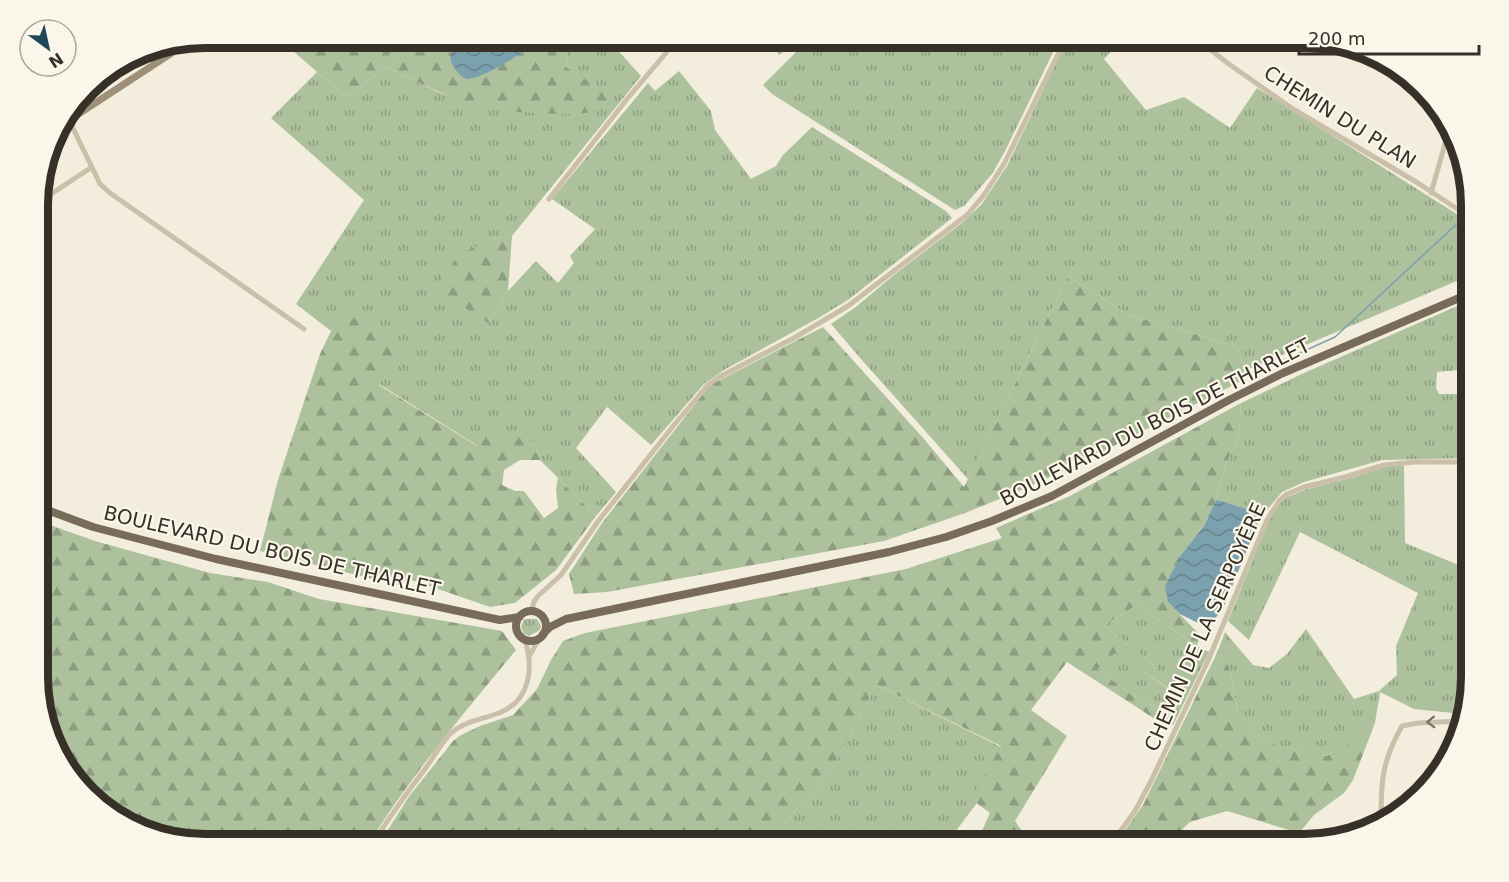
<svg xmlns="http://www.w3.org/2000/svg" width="1509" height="882" viewBox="0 0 1509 882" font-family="'DejaVu Sans',sans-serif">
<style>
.grass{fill:url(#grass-tufts)}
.forest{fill:url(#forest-firs)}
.pitch{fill:#acc19c}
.water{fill:url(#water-waves)}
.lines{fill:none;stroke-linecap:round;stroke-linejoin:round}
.stream{stroke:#7ba1af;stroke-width:1.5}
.minor{stroke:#cabfa8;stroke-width:5}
.secondary{stroke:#9e8f79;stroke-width:7}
.primary{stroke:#796b59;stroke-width:8}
.oneway{stroke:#797062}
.labels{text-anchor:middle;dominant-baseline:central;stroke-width:4.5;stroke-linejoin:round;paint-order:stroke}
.street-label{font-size:20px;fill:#373028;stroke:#faf6e9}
.rim{fill:none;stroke:#373028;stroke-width:8}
</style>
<defs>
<pattern id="grass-tufts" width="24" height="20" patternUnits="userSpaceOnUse" patternTransform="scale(1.5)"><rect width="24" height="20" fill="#acc19c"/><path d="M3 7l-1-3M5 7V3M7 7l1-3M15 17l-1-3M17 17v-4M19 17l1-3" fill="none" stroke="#8d9d7f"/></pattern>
<pattern id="forest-firs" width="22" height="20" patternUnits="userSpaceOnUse" patternTransform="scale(1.5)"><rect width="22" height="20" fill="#acc19c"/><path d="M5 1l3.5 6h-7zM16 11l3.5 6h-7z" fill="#8d9d7f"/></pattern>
<pattern id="water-waves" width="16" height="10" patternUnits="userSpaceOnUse" patternTransform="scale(1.5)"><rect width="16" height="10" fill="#7ba1af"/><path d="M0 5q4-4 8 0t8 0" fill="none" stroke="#66848e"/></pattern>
</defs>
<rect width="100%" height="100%" fill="#f2eddc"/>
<path class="grass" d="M386,38H425L392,60L388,51Z
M577,38H607L641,76L512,236L491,239L435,286L489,324L508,291L536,261L558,283L574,263L570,256L595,229L552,199L648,83L655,91L679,71L711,111L715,130L751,179L776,166L783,155L812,127L946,211L952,218L848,300L820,317L724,370L704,384L651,445L607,407L576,448L616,492L596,516L540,460L535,442L478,446L379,384L399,344L343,312L331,331L296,304L364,200L271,118L317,72L346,97L386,67L438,92L484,107L578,75L566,67L567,54Z
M810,38H1060L1005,151L992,174L964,206L955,210L772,94L763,85Z
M1068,38H1124L1104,59L1146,110L1184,97L1230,128L1257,88L1471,223V275L1244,371L1238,347L1127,314L1068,276L968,479L861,359L831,324L857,306L895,274L963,222L981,205L1007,166Z
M1471,300V369L1437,372L1436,388L1439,394H1471V458L1382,460L1304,482L1282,492L1267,510L1257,512L1222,501L1216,500L1225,466L1239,435L1241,403L1304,373Z
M1387,466H1404L1405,543L1471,570V687L1463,714L1414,709L1380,692L1375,723L1349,745L1325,756L1276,745L1260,737L1238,712L1229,666L1217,653L1225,632L1253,665L1269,668L1287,654L1306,629L1354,699L1379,691L1397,675L1396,646L1418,593L1300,532L1249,640L1228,621L1270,518L1280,503L1287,497L1307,489L1355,477Z
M1137,605L1197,646L1209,652L1173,725L1172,717L1129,693L1098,669L1115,652L1167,688L1174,682L1104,625Z
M524,619H537L541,626L540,630L529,636L524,634L521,627Z
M876,685L1001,747L972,798L977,803L946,844H765L831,772Z"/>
<path class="forest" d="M278,38H386L388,51L392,60L425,38H577L567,54L566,67L578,75L610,94V104C594,115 576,114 557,114C533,113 507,113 484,107C450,99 418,82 386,67L346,97Z
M512,236L508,291L489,324L434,287L461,254L491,239Z
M1068,276L1127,314L1238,347L1244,371L1245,379L1084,461L1024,489L965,513L884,541L607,592L574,594L569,574L602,523L710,385L823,327L924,439L964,487Z
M343,311L400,344L379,385L477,446L484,427L535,442L540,460H520L504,470L502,485L515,491H524L544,518L558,508L556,489L558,478L596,516L556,570L515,603L490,607L409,579L397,585L260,551L278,480L320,354L331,331Z
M1241,403L1239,435L1225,466L1216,500L1204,526L1181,555L1168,602L1200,635L1197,646L1137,605L1104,625L1174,682L1168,688L1115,653L1098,669L1129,693L1172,717L1173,725L1155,719L1067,662L1031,710L1067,736L1015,821L1026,837L1021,844H976L990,813L971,799L1001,746L876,685L831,772L765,844H379L408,798L453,741L461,735L480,726L513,715L537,689L551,660L563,641L585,633L906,569L1002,538L996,528L1070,496Z
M39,521L95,541L210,573L268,582L319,599L502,631L516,650C480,694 443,737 410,783C395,803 381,823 369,844H205L121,822L66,770L39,698Z
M1217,653L1229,666L1238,712L1260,737L1276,745L1326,756L1349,744L1375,723L1353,780L1344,793L1314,815L1299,833L1227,811L1190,822L1167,844H1115L1143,805Z"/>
<path class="pitch" d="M767,38H805L779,55Z"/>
<path class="water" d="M469,38H542C532,48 481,80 467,79C462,78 459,74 456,70C443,55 455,45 469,38Z
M1216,500L1222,501L1257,512L1259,520L1225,604L1213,622L1204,626L1180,614L1168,602L1165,586L1181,555L1204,526Z"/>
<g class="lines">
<path class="stream" d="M1247,377L1335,337L1461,220"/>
<path class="minor" d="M1196,38L1226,62L1293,109L1418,183L1471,218
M1364,54L1397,74L1405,77
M69,120L100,184L110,193L304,329
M1431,193L1449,130
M549,199L627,99L666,53L670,44L671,38
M39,202L92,167
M531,612L534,602L538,596L561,575L599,520L674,425L707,386L719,377L794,338L848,306L967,215L984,195L1004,164L1066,38
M530,655L539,639
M1381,824C1381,783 1381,763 1402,726L1418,723L1461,721
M373,844C388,818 407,793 425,769C433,758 440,745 449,735C463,721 481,720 499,713C530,701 534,669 525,640
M1111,844L1135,811L1151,781L1207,663L1267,520L1279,501L1287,494L1304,487L1345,477L1384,465L1415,462H1471"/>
<path class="secondary" d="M57,128L190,41"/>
<path class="primary" d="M39,507L93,527L216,559L500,620L519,617
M516 626a15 15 0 1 1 30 0a15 15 0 1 1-30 0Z
M543,634L550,627L566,619L889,552L946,537L992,521L1052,496L1229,400L1283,373L1471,293"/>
</g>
<defs><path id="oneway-chevron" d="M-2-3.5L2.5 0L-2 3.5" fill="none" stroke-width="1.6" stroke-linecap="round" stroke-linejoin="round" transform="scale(1.5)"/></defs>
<use class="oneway" href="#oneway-chevron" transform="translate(1431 722) rotate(178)"/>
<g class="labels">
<g class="street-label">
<text transform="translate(1340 117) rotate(32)">CHEMIN DU PLAN</text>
<text transform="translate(1155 422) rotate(-27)">BOULEVARD DU BOIS DE THARLET</text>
<text transform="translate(272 551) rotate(13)">BOULEVARD DU BOIS DE THARLET</text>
<text transform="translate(1205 627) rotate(-66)">CHEMIN DE LA SERPOYÈRE</text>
</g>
</g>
<path d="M0 0H1509V882H0ZM205 48H1304A157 157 0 0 1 1461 205V677A157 157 0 0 1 1304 834H205A157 157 0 0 1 48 677V205A157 157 0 0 1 205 48Z" fill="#faf6e9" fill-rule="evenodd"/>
<path class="rim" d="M205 48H1304A157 157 0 0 1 1461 205V677A157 157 0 0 1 1304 834H205A157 157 0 0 1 48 677V205A157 157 0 0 1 205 48Z"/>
<g transform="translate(48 48) rotate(147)"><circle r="28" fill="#faf6e9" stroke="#aca79c" stroke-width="1.5"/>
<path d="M0-4.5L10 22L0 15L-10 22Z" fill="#1e4758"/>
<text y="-9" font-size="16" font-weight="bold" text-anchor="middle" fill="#373028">N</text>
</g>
<path d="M1299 45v9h180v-9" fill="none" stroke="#373028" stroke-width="3"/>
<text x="1308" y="45" font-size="18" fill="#373028" stroke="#faf6e9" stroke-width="4.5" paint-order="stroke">200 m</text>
</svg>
